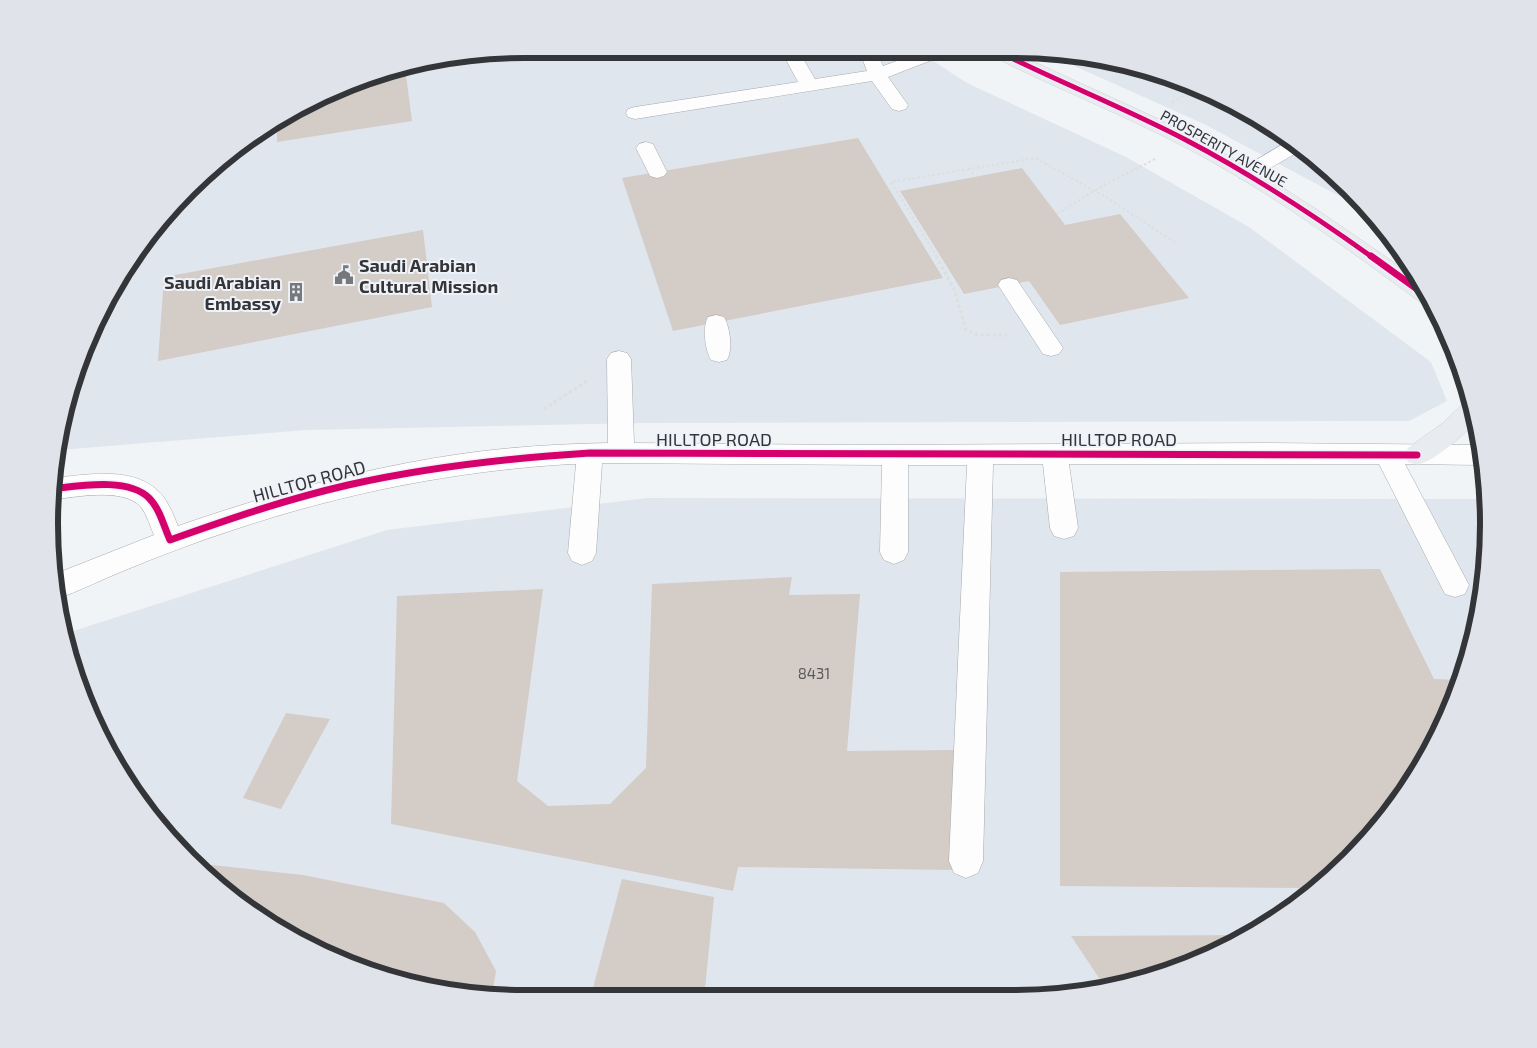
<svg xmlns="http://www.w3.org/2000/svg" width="1537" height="1048" viewBox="0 0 1537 1048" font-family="'Exo 2',sans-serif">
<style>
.built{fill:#e0e6ed}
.building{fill:#d3ccc7}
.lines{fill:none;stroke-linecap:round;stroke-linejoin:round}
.minor-casing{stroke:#a7a9ac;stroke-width:1}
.major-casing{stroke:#cecfd0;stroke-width:1}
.path-far1{stroke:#dddede;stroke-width:2;stroke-dasharray:2.5 2.5;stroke-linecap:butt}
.path{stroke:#dddede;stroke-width:3;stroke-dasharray:3 3;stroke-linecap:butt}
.minor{fill:#fdfdfe;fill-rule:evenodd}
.major{fill:#e8ecf1;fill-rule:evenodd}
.cycleway-far1-casing{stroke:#eff3f9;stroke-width:7}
.cycleway-casing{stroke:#eff3f9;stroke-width:10}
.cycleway-far1{stroke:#d6006c;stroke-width:5}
.cycleway{stroke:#d6006c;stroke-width:7}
.labels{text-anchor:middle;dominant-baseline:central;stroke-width:4;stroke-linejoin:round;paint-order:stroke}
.far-street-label{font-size:15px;fill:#343538;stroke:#eff3f9}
.number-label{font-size:15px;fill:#5c5b5c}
.poi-label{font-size:18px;font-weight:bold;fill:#343538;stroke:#eff3f9;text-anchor:start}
.street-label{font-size:18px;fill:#343538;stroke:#eff3f9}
.rim{fill:none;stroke:#343538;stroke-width:6}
</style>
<rect width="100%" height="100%" fill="#f1f4f7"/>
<path class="built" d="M524,49H915L967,83L1126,157L1249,227L1431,362L1447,401L1409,421L643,423L306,430L60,450L85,342L147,234L260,129L372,74Z
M1041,51L1105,58L1223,98L1349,188L1373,217L1343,198L1204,124Z
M647,498L1486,499L1488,524L1479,616L1452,706L1408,788L1349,860L1277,919L1195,963L1106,990L1013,999H524L432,990L314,950L188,860L112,761L64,634L387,530Z"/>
<path class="building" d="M405,68L412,121L277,142V120L372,74Z
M858,138L943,278L673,331L622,178Z
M1022,168L1065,225L1120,214L1189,298L1060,325L1029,281L964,294L900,191Z
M423,230L432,307L158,361L164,277Z
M1380,569L1434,679L1460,680L1452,706L1408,788L1349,860L1315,888L1060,886V572Z
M792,577L789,595L860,594L847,751L957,750L955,870L738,867L733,891L391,824L397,596L543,589L517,781L548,806L610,804L646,768L652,584Z
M286,713L330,719L281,809L243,798Z
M193,863L303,875L444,903L475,932L496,971L492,996L432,990L314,950Z
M622,879L714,897L704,999H590Z
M1247,935L1195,963L1107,990L1071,936Z"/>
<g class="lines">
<g class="minor-casing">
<path id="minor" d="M792,49L798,50L815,79L867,71L861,55L856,49H875L883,66L929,49H953L950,53L888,77L908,105L906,109L899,111L892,109L872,81L635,119L628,117L626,113L628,109L635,107L798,82L783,54L786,50Z
M646,142L653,144L667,172L664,176L657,178L650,176L636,148L639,144Z
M1285,143L1298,152L1253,178L1246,180L1239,178L1236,174L1239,170Z
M1009,278L1017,280L1059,342L1063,348L1059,354L1051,356L1043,354L998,285L1001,280Z
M716,315L724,317C730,327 733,350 727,360L719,362L711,360C705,350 702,327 708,317Z
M619,351L627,353L631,359L634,443L853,445L1264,443L1480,445L1481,465L1405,464L1469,585L1465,594L1455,597L1445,594L1379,464H1069L1078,528L1074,536L1064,539L1054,536L1050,528L1043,464H993L983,861L978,873L966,878L954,873L949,861L967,465H908V552L904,560L894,564L884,560L880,552L882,465L602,463L596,553L592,561L582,565L572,561L568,553L576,464H570C455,471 343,493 233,530C196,542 159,556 123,571C101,580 79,591 57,599L55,574L154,535C150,526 147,515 141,507C123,487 75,497 51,500L50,493L53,478C85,475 131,466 157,490C167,498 173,514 178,526C270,494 364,468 461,454C509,447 559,444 608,443L607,359L611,353Z"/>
</g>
<g class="major-casing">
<path id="major" d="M984,49H1006L1167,123L1255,170L1316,209L1418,279L1431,304L1420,302C1352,252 1283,201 1209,160C1145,124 1076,97 1010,65L987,53Z
M1470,402L1476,422C1465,433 1434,462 1419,464C1415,465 1412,463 1408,462L1404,455L1408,448L1443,423L1464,403Z"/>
</g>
<path class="path-far1" d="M1172,102L1196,89
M969,168L975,177
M1057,214L1104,185L1155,159
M937,257L891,182L1035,158L1106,197L1176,243"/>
<path class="path" d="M936,256L954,289L966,330L979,335H1007
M544,409L587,381"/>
<use href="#minor" class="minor"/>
<use href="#major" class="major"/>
<g class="cycleway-far1-casing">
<path id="cycleway-far1" d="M993,49C1056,81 1123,107 1186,140C1251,174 1312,214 1372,257"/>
</g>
<g class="cycleway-casing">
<path id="cycleway" d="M1371,256L1428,297
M51,489C79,486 128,477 149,498C160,509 164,527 170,540C229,519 287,499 348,485C428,467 509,458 590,453L1417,455"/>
</g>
<use href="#cycleway-far1" class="cycleway-far1"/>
<use href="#cycleway" class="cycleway"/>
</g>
<defs>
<g id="civic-bare" transform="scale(1.5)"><path d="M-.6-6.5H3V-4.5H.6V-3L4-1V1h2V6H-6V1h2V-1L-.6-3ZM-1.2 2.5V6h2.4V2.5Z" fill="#76787b" stroke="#eff3f9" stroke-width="2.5" paint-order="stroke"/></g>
<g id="building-bare" transform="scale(1.5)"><path d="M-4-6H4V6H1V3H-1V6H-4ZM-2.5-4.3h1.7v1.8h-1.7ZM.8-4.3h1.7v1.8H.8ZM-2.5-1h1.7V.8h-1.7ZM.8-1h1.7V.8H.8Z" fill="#76787b" stroke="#eff3f9" stroke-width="2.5" paint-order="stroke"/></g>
</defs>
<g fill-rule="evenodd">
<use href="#civic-bare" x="344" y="275"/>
<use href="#building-bare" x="296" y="292"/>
</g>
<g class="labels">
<g class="far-street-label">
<text transform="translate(1224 148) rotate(29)">PROSPERITY AVENUE</text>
</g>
<g class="number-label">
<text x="814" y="673">8431</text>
</g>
<g class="poi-label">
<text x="359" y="265">Saudi Arabian<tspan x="359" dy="21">Cultural Mission</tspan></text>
<text x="281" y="282" text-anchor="end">Saudi Arabian<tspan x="281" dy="21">Embassy</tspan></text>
</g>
<g class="street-label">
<text x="714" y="439">HILLTOP ROAD</text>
<text x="1119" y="439">HILLTOP ROAD</text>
<text transform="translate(309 481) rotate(-15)">HILLTOP ROAD</text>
</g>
</g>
<path d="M0 0H1537V1048H0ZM524 58H1014A466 466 0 0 1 1480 524V524A466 466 0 0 1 1014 990H524A466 466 0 0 1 58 524V524A466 466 0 0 1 524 58Z" fill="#e0e4ea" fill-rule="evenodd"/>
<path class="rim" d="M524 58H1014A466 466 0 0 1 1480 524V524A466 466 0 0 1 1014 990H524A466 466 0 0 1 58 524V524A466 466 0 0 1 524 58Z"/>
</svg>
